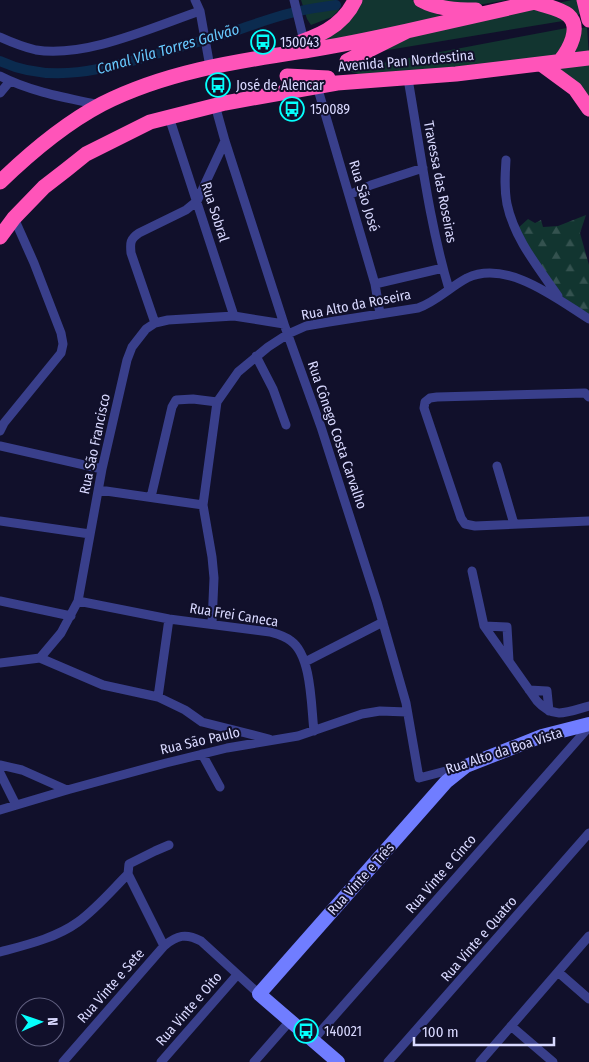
<svg xmlns="http://www.w3.org/2000/svg" width="589" height="1062" viewBox="0 0 589 1062" font-family="'Fira Sans Condensed',sans-serif">
<style>
.grass{fill:#123530}
.forest{fill:url(#forest-firs)}
.lines{fill:none;stroke-linecap:round;stroke-linejoin:round}
.canal{stroke:#0b2b4f;stroke-width:10}
.street{stroke:#393f8b;stroke-width:9}
.secondary{stroke:#707dff;stroke-width:14}
.highway{stroke:#ff54b9;stroke-width:15}
.labels{text-anchor:middle;dominant-baseline:central;stroke-width:4;stroke-linejoin:round;paint-order:stroke}
.poi-label{font-size:14px;fill:#d9d9ff;stroke:#11102b;text-anchor:start}
.street-label{font-size:14px;fill:#d9d9ff;stroke:#11102b}
.water-label{font-size:15px;font-style:italic;fill:#67caff;stroke:#11102b}
</style>
<defs>
<pattern id="forest-firs" width="22" height="20" patternUnits="userSpaceOnUse" patternTransform="scale(1.25)"><rect width="22" height="20" fill="#123530"/><path d="M5 1l3.5 6h-7zM16 11l3.5 6h-7z" fill="#34524f"/></pattern>
</defs>
<rect width="100%" height="100%" fill="#11102b"/>
<path class="grass" d="M301,0H336L339,10L332,17L311,25L307,19Z
M362,0H412L444,18L314,43Z
M438,0H507L467,7Z
M572,0H581L584,13L574,16L548,5Z
M538,8L569,20L370,53L407,34Z
M572,27L563,53L541,60L365,76L345,70Z
M587,27L589,55L567,58L578,29Z
M589,62V100L549,66Z"/>
<path class="forest" d="M586,215L580,233L589,265V316L560,295L517,229L528,219L535,223L541,220L543,227L558,226Z"/>
<g class="lines">
<path class="canal" d="M0,61C51,85 105,69 156,54C180,47 205,40 229,33C250,26 270,18 291,13C305,9 321,7 336,5"/>
<path class="street" d="M195,0L200,11L210,67
M294,0L305,45
M0,37C11,42 24,47 36,50C86,58 153,27 200,11
M0,76C31,92 67,98 100,105
M408,79C420,147 429,223 449,289
M317,86L375,284L380,314
M0,93L10,81
M215,105L225,141L284,324L321,427L377,602L406,703L419,778L461,767
M169,117L234,316
M506,160C505,175 504,189 507,204C514,238 538,267 558,296
M349,195L371,185L423,168
M375,284L443,268
M155,323L131,253C130,243 130,239 139,233L186,210L197,201L225,141
M256,356L273,389L286,425
M589,397L585,393L437,397L430,398L425,402L424,408L461,518L465,524L475,526L589,521
M0,431L4,423L61,353L63,344L61,333L34,263L14,218
M0,446L102,469
M497,466L514,524
M99,490L203,505
M151,497L172,407L176,400L193,399L217,402
M0,521L90,534
M472,571L484,626L537,701C554,720 567,712 589,706
M0,601L71,616
M78,601L169,619L270,632C277,634 285,636 291,641C312,656 311,707 314,731
M212,624L214,578L212,557L203,505L217,402L238,372L268,347L288,334L306,326L329,322L418,308C437,301 450,287 467,278C507,259 557,299 589,319
M484,626L507,627L509,661
M40,658L103,685L158,697L185,710L202,722L269,739
M305,662L383,622
M0,663L40,658L61,633L78,601L102,469L127,360L132,347L146,329L155,323L168,320L234,316L284,324
M529,690L547,691L549,711
M158,697L169,619
M202,754L220,787
M0,765L22,770L67,790
M0,773L16,805
M0,810L67,790L166,763L227,748L298,736L362,714L380,711L407,712
M128,874L164,946
M0,952C26,945 56,938 78,922C97,908 112,890 128,874L129,864L155,851L169,845
M558,972L589,999
M511,1026L553,1062
M313,1040L589,727
M63,1062L164,946C177,935 186,933 201,941L259,994
M161,1062L237,975
M254,1062L290,1021
M388,1062L589,833
M480,1062L589,936"/>
<path class="secondary" d="M338,1062L259,994L446,782L466,766L542,736L589,724"/>
<path class="highway" d="M421,0C437,9 457,10 476,10
M584,0L589,20
M534,2C545,6 559,8 568,15C582,27 569,50 560,61
M289,46C316,37 342,28 355,0
M347,61L407,31L544,0
M541,64L575,89L589,109
M287,76L328,78
M0,182C31,152 64,124 102,104C167,71 239,61 310,50C343,45 375,38 407,31
M0,237L14,218L44,187L66,170L86,154L150,122L225,103L337,83L456,74L589,58"/>
</g>
<defs>
<g id="bus-ring" transform="scale(1.25)"><circle r="9.5" fill="#11102b" stroke="#05fffc" stroke-width="1.5"/><path d="M-5-6H5V4H4V6H2V4H-2V6H-4V4H-5ZM-3.5-4V0h7V-4ZM-3.5 1.2v1.5H-2V1.2ZM2 1.2v1.5H3.5V1.2Z" fill="#05fffc"/></g>
</defs>
<g fill-rule="evenodd">
<use href="#bus-ring" x="263" y="42"/>
<use href="#bus-ring" x="218" y="85"/>
<use href="#bus-ring" x="292" y="109"/>
<use href="#bus-ring" x="306" y="1031"/>
</g>
<g class="labels">
<g class="poi-label">
<text x="280" y="42">150043</text>
<text x="236" y="85">José de Alencar</text>
<text x="310" y="109">150089</text>
<text x="324" y="1031">140021</text>
</g>
<g class="street-label">
<text transform="translate(406 61) rotate(-5)">Avenida Pan Nordestina</text>
<text transform="translate(440 182) rotate(79)">Travessa das Roseiras</text>
<text transform="translate(364 196) rotate(73)">Rua São José</text>
<text transform="translate(215 212) rotate(72)">Rua Sobral</text>
<text transform="translate(356 305) rotate(-11)">Rua Alto da Roseira</text>
<text transform="translate(337 435) rotate(71)">Rua Cônego Costa Carvalho</text>
<text transform="translate(95 444) rotate(-78)">Rua São Francisco</text>
<text transform="translate(234 615) rotate(9)">Rua Frei Caneca</text>
<text transform="translate(200 741) rotate(-13)">Rua São Paulo</text>
<text transform="translate(504 751) rotate(-18)">Rua Alto da Boa Vista</text>
<text transform="translate(441 874) rotate(-49)">Rua Vinte e Cinco</text>
<text transform="translate(361 879) rotate(-48)">Rua Vinte e Três</text>
<text transform="translate(479 939) rotate(-49)">Rua Vinte e Quatro</text>
<text transform="translate(111 986) rotate(-49)">Rua Vinte e Sete</text>
<text transform="translate(189 1009) rotate(-49)">Rua Vinte e Oito</text>
</g>
<g class="water-label">
<text transform="translate(168 49) rotate(-16)">Canal Vila Torres Galvão</text>
</g>
</g>
<g transform="translate(40 1022) rotate(88)"><circle r="24" fill="#11102b" stroke="#616080"/>
<path d="M0-4L9 19L0 12L-9 19Z" fill="#05fffc"/>
<text y="-8" font-size="14" font-weight="bold" text-anchor="middle" fill="#d9d9ff">N</text>
</g>
<path d="M414 1037v8h140v-8" fill="none" stroke="#d9d9ff" stroke-width="2.5"/>
<text x="422" y="1037" font-size="15" fill="#d9d9ff" stroke="#11102b" stroke-width="4" paint-order="stroke">100 m</text>
</svg>
